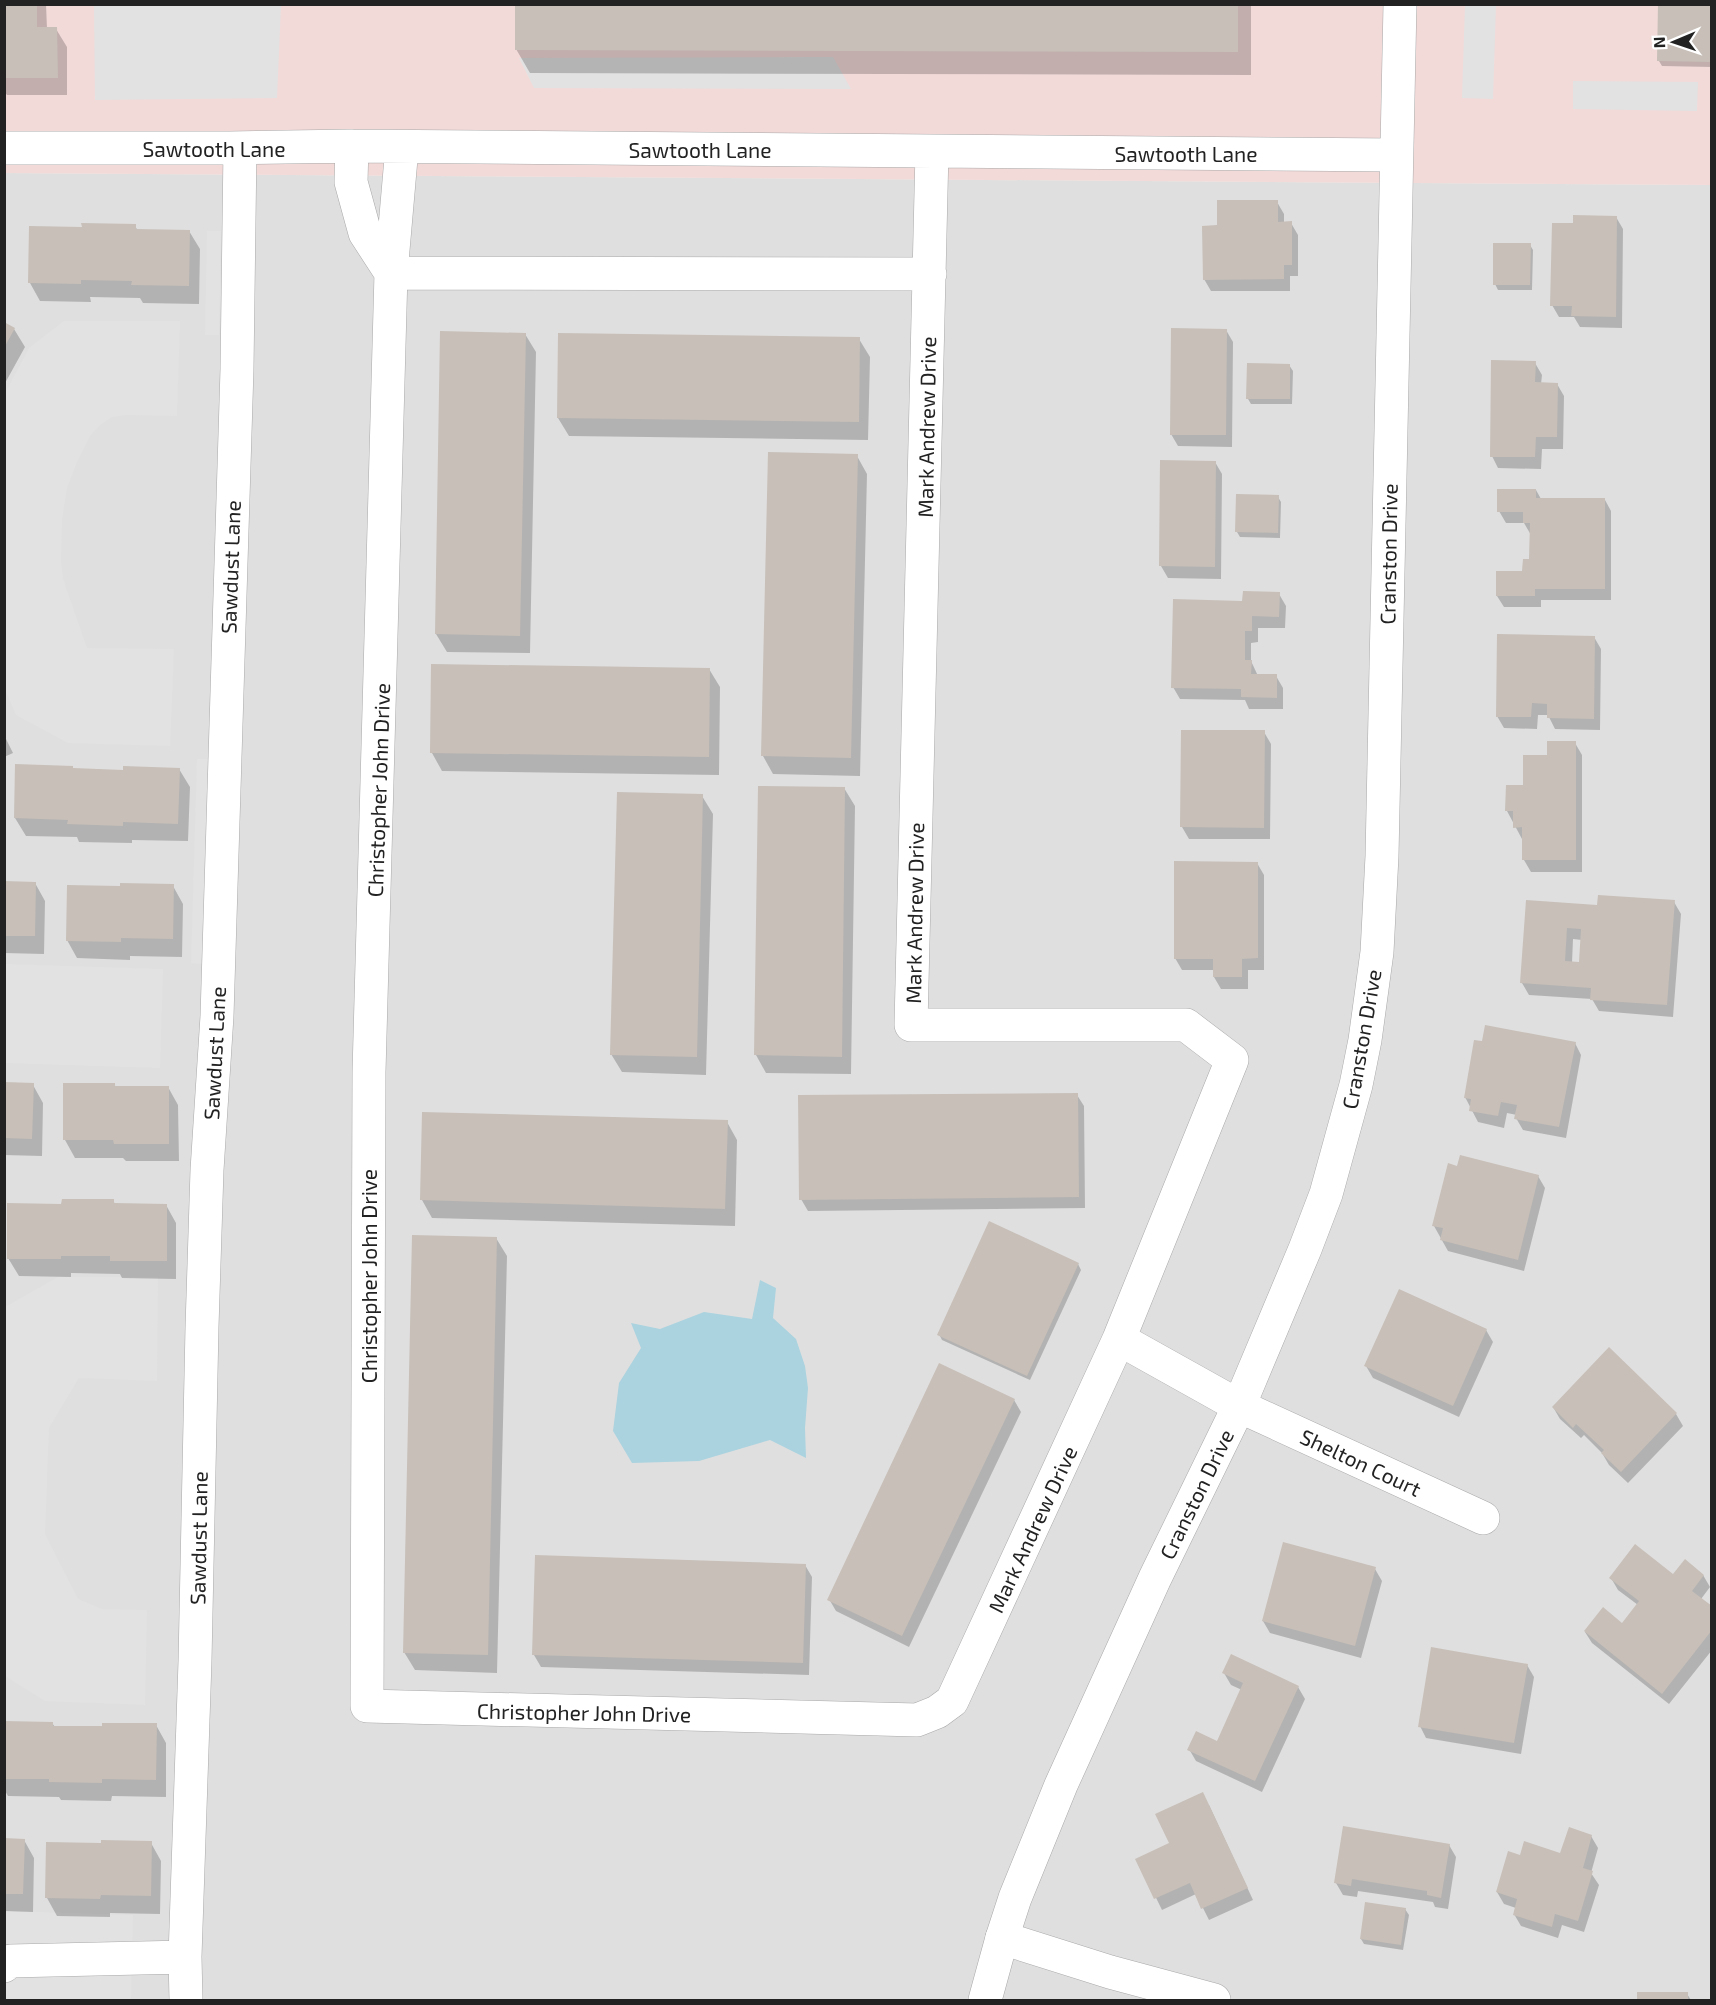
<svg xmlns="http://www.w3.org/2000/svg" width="1716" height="2005" viewBox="0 0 1716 2005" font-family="'Exo 2',sans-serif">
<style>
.residential{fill:#e0dfdf}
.commercial{fill:#f2dad9}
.parking{fill:#e2e2e2}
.water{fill:#aad3df}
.shadow{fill:#0003;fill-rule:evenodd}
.building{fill:#c7bfb8;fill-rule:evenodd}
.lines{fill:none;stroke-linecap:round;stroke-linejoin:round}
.minor-casing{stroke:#a9a9a9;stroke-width:34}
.tertiary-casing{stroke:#a9a9a9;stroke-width:34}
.minor{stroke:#fff;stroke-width:33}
.tertiary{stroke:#fff;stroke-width:33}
.labels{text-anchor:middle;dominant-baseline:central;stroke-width:4.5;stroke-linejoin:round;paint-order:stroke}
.street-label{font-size:21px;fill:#222;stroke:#fff}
</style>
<rect width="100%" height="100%" fill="#f2efe9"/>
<path class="residential" d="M5,173L1711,185V2000H5Z"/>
<path class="commercial" d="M5,5H1711V185L5,173Z"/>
<path class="parking" d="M94,5H281L277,98L95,100Z
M1465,5H1496L1493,99L1462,98Z
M833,57L851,89L534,88L519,58Z
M1573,81L1698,82L1697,111L1573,109Z
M207,231H221L219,335H205Z
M64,321H180L177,416L126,415L112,417L100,425L90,436L77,462L67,488L62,520L61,562L63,579L87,648L174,649L170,746L68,743L16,715L5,689V393L29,348Z
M197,759H210L203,964L191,963Z
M5,964L163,969L160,1068L5,1063Z
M58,1277H158L157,1381L79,1378L49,1428L45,1534L78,1599L102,1609L147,1610L145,1705L45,1701L5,1676V1307Z
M5,1911L133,1915L131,2000H5Z"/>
<path class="water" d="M760,1280L776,1288L773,1318L796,1339L805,1366L808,1388L805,1428L806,1458L770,1440L699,1461L632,1463L613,1431L619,1383L641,1348L631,1323L660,1329L704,1312L752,1319Z"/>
<path class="shadow" d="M4,4H46L47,29H56L67,47V95H7L4,91Z
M516,4H1251V75L530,73L516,49Z
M1712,4V67L1662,66L1659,61Z
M1277,202L1284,214V223H1291L1298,235V276H1290V291H1211L1204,279L1219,227Z
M1616,217L1623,229L1622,328L1580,327L1574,317H1559L1552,305L1574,225Z
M135,226L138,231H189L200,249L199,304L143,303L140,298L90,297L91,302L40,301L30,283L83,229Z
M1530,245L1533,250L1532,290H1498L1495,284Z
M4,324L14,329L25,347L4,385Z
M1226,330L1233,342L1232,447L1178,446L1171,434Z
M525,334L536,352L530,653L447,652L436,634Z
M859,339L870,357L868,440L569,436L558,418Z
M1535,363L1542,375L1541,384H1557L1564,396L1563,449H1542L1541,469L1498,468L1492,456Z
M1289,365L1293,371L1292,404H1251L1248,399Z
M857,456L867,474L860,776L773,774L763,756Z
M1162,461L1215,462L1222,474L1221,579L1168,578L1161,566Z
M1536,490L1541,499L1605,500L1611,511V600H1541V607H1504L1497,596L1524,572L1531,561V535L1524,523H1506L1499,511Z
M1278,497L1281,502L1280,538L1240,537L1237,532Z
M1279,594L1286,606L1285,628H1258V642L1251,643V661L1258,676H1276L1283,688V709H1249L1245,700L1180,699L1173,687L1244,602Z
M1594,637L1601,649L1600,730L1555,729L1548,715H1538L1537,729L1504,728L1497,716Z
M709,669L720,687L719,775L442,771L432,753Z
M1264,732L1271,744L1270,839H1189L1182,827Z
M4,735L13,753L4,757Z
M1575,743L1582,755V872H1531L1524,860V839H1522L1507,811L1548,757Z
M179,769L190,787L188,841L132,840V843L79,842L77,837L26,836L15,818L73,770L125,771Z
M844,788L855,806L851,1074L766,1073L756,1055Z
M702,796L713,814L706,1075L622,1072L611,1054Z
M1257,863L1264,875V970H1248V989H1221L1214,977V970H1182L1175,958Z
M4,883H35L45,901L44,954L4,953Z
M173,886L183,904L182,957L130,956V960L77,958L67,940Z
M1527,902L1599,907L1674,902L1681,914L1673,1017L1599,1011L1592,999L1529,995L1522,983ZM1573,939L1582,940L1581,964L1572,963Z
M1575,1043L1581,1055L1566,1138L1523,1130L1516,1118L1517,1115L1507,1113L1504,1128L1478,1122L1465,1097Z
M4,1084L33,1085L43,1103L42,1156L4,1155Z
M114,1084L116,1087H168L178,1105L179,1161H126L123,1158H75L65,1140Z
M1077,1095L1084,1106L1085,1208L808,1211L801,1199Z
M727,1122L737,1140L735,1226L432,1218L422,1200Z
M1538,1176L1545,1188L1524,1271L1448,1251L1434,1226Z
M113,1201L116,1205H166L176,1223V1279L122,1278L120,1274L71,1273V1277L19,1276L8,1258L63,1205Z
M496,1238L507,1256L497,1673L415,1670L404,1652Z
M1078,1264L1081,1270L1030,1380L942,1340L939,1334Z
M1486,1330L1493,1342L1459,1417L1373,1378L1366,1366Z
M1014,1400L1021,1412L909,1647L836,1611L829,1599Z
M1553,1407L1676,1414L1683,1426L1628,1483L1609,1465L1602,1453L1584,1435L1581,1438L1560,1419Z
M805,1565L812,1577L809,1675L541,1667L534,1655Z
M1375,1569L1382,1581L1361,1658L1270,1633L1263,1621Z
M1703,1575L1710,1587L1701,1599L1712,1608V1650L1669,1704L1592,1643L1585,1632L1623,1625L1638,1605L1618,1590L1611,1578Z
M1527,1665L1534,1677L1521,1754L1426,1738L1420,1726Z
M1224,1673L1298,1687L1305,1699L1262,1792L1196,1761L1189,1749L1217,1743L1242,1690L1231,1685Z
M4,1722L52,1723L55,1727L156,1725L166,1743V1797L112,1796L111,1801L61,1800L59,1797L8,1796L4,1789Z
M1209,1805L1253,1900L1209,1920L1196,1894L1162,1910L1137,1859L1171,1843Z
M1591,1836L1598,1848L1591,1873L1599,1885L1584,1932L1562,1925L1558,1938L1521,1926L1514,1914L1516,1908L1504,1904L1497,1892Z
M4,1840H24L34,1858L33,1912L4,1911Z
M151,1843L161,1861L160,1914L110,1913V1917L57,1916L47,1898L102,1844Z
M1449,1845L1456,1857L1448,1909L1435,1907L1433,1902L1358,1891L1357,1897L1343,1895L1336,1883Z
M1405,1909L1409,1915L1403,1950L1364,1944L1361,1939Z
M1639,1993L1687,1994L1691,2000H1639Z"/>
<path class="building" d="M4,4H37V27H57L58,78H4Z
M515,4H1238V52L515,50Z
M1658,4H1712V62L1657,61Z
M1217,200H1278V222L1292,221V265H1284V279L1203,280L1202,226L1217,225Z
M1573,215L1617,216L1616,317L1571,316L1572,306H1550L1552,223H1573Z
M81,223L136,224V229L190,230L189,286L131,285L132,281L81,280V284L28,283L29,226L82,227Z
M1493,243H1531L1530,285H1493Z
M4,322L15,328L4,348Z
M1171,328L1227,329L1226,435H1170Z
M440,331L526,333L520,636L435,634Z
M558,333L860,337L859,422L557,418Z
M1491,360L1536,361L1535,382L1558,383L1557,437H1536L1535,457H1490Z
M1247,363L1290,364V399H1246Z
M768,452L858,454L851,758L761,756Z
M1160,460L1216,461L1215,567L1159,566Z
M1497,489H1536V498H1605V589H1535V596H1496V571H1522L1523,559H1529L1530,523H1523V512H1497Z
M1236,494L1279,495L1278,533L1235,532Z
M1243,591L1280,592L1279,617L1252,616V631H1245V660H1252L1251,674H1277V698L1241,697V689L1171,688L1173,599L1242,601Z
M1497,634L1595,636L1594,719L1547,718V704L1532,703L1531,717H1496Z
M431,664L710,668L709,757L430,753Z
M1181,730H1265L1264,828L1180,827Z
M1547,741H1576V860H1522V827L1513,828V811H1505L1506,785H1523V755H1547Z
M15,764L73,766V768L123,770V766L180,768L178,824L123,822V826L67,824L68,820L14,818Z
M758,786L845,787L842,1057L754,1055Z
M617,792L703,794L697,1057L610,1055Z
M1174,861L1258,862V958L1242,959V977H1213V959H1174Z
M4,881L36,882L35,936H4Z
M120,883L174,884L173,939L121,938V942L66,941L67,885L120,886Z
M1598,895L1675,900L1667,1005L1590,1000L1591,988L1520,983L1526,900L1597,905ZM1567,928L1581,929L1579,962L1565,961Z
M1485,1025L1576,1042L1559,1127L1514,1119L1517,1105L1501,1102L1498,1116L1469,1111L1471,1099L1464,1098L1474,1040L1482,1041Z
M4,1082L34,1083L32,1139L4,1138Z
M63,1083H115V1086H169V1144H114L113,1140H63Z
M1078,1093L1079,1197L799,1200L798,1095Z
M422,1112L728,1120L725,1209L420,1200Z
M1460,1155L1539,1175L1518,1260L1440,1240L1443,1228L1432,1226L1448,1163L1457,1166Z
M62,1199H114V1203L167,1204V1261H110V1256H61V1259H7V1203L61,1204Z
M989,1221L1079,1263L1027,1376L937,1335Z
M412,1235L497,1237L488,1655L403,1653Z
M1399,1289L1487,1329L1453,1406L1364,1366Z
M1609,1347L1677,1413L1621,1472L1601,1453L1604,1450L1576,1424L1573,1428L1552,1407Z
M939,1363L1015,1399L902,1636L827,1600Z
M1283,1542L1376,1567L1355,1646L1262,1621Z
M1635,1544L1673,1574L1685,1559L1704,1575L1692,1591L1712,1606V1630L1662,1694L1584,1631L1603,1607L1622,1623L1639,1601L1609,1578Z
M535,1555L806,1564L803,1663L532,1655Z
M1431,1647L1528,1664L1514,1743L1418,1727Z
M1231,1654L1299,1686L1255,1781L1187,1750L1196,1731L1217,1741L1243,1683L1222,1673Z
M4,1721L53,1722V1726H102V1723H157L156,1780L102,1779V1783L49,1782V1779H4Z
M1203,1792L1248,1888L1201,1909L1190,1883L1154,1899L1135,1859L1169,1843L1155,1814Z
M1343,1826L1450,1844L1441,1898L1427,1895V1891L1352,1879L1351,1886L1334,1883Z
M1569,1827L1592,1835L1583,1868L1593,1871L1578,1921L1555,1914L1552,1927L1513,1915L1517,1899L1496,1892L1508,1851L1520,1855L1524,1841L1560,1853Z
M4,1838L25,1839L23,1894H4Z
M101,1840L152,1841L151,1896L101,1895L100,1899L45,1898L46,1842L101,1843Z
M1365,1902L1406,1908L1401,1945L1360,1939Z
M1637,1992H1688V2000H1637Z"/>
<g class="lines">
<g class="minor-casing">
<path id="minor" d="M352,146L351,182L365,233L391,273
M402,147L391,273L369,1072L367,1706L917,1720L937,1712L952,1701L1119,1339L1232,1060L1186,1025H911L932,151
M4,148H230L352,146L1396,155
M391,273L930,274
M1119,1339L1239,1406L1483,1518
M1002,1938L1110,1972L1214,2000
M4,1966L10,1961L185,1957
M186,2000L185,1957L195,1661L202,1327L207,1170L217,1016L237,369L240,148"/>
</g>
<g class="tertiary-casing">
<path id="tertiary" d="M985,2000L1002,1938L1015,1898L1061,1785L1155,1578L1239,1406L1305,1249L1326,1194L1356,1085L1365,1040L1377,952L1382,856L1400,4"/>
</g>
<use href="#minor" class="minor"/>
<use href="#tertiary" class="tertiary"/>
</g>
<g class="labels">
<g class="street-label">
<text x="214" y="148">Sawtooth Lane</text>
<text x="700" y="149">Sawtooth Lane</text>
<text x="1186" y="153">Sawtooth Lane</text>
<text transform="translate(926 427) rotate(-89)">Mark Andrew Drive</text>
<text transform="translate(1388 554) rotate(-89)">Cranston Drive</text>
<text transform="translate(230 567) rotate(-88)">Sawdust Lane</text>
<text transform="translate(378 790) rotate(-88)">Christopher John Drive</text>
<text transform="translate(914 913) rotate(-89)">Mark Andrew Drive</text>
<text transform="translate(1361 1039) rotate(-80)">Cranston Drive</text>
<text transform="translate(214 1053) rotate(-87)">Sawdust Lane</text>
<text transform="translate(368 1276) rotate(-90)">Christopher John Drive</text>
<text transform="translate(1361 1462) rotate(25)">Shelton Court</text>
<text transform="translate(1196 1494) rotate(-64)">Cranston Drive</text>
<text transform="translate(1032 1529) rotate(-65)">Mark Andrew Drive</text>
<text transform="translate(198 1538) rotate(-89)">Sawdust Lane</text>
<text transform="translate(584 1712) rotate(1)">Christopher John Drive</text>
</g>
</g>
<rect width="1716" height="2005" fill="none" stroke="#222222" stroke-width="12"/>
<g transform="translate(1674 42) rotate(268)" stroke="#ffffff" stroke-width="4.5" paint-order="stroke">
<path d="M0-4.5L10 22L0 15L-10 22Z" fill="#222222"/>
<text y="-9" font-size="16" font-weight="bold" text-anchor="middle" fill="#222222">N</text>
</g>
</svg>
